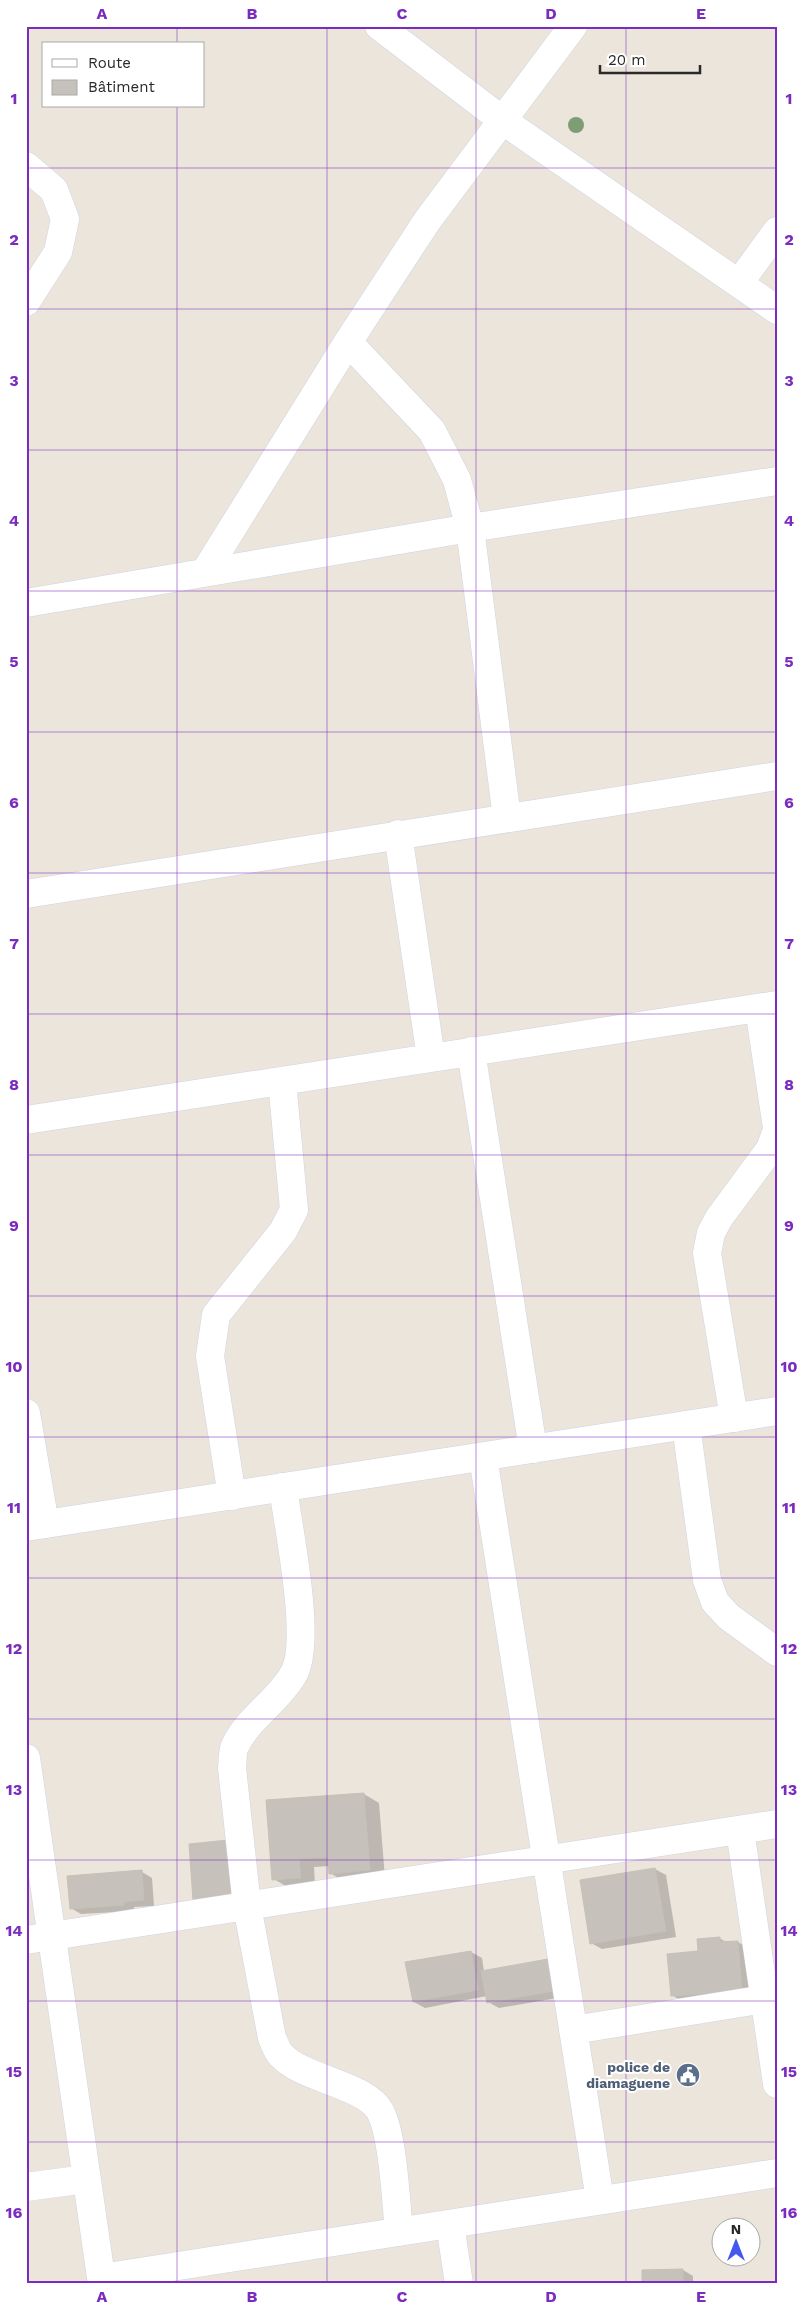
<svg xmlns="http://www.w3.org/2000/svg" width="803" height="2310" viewBox="0 0 803 2310" font-family="'Work Sans',sans-serif">
<style>
.shadow{fill:#0003}
.building{fill:#c6c2bb;stroke:#c6c1b6}
.lines{fill:none;stroke-linecap:round;stroke-linejoin:round}
.minor-casing{stroke:#d1d3e1;stroke-width:29}
.secondary-casing{stroke:#d1d3e1;stroke-width:29}
.minor{stroke:#fff;stroke-width:28}
.secondary{stroke:#fff;stroke-width:28}
.tree{fill:#7f9d74}
.grid{fill:none;stroke:#7b2cbf;stroke-width:1;stroke-opacity:0.55}
.labels{text-anchor:middle;dominant-baseline:central;stroke-width:4;stroke-linejoin:round;paint-order:stroke}
.service-label{font-size:14px;font-weight:bold;fill:#4e5e75;stroke:#fff;text-anchor:end}
.neatline{fill:none;stroke:#7b2cbf;stroke-width:2}
.grid-label{font-size:16px;text-anchor:middle;font-weight:bold;fill:#7b2cbf}
</style>
<rect width="100%" height="100%" fill="#ebe5dc"/>
<path class="shadow" d="M364,1794L379,1803L385,1878L346,1882L330,1873V1866L314,1867L315,1886L289,1888L274,1879Z
M655,1869L666,1875L676,1937L602,1949L591,1943Z
M142,1872L152,1878L154,1906L134,1907V1911L81,1914L71,1908Z
M719,1938L728,1943L738,1942L748,1948L752,1996L683,2002L672,1995L699,1952Z
M471,1952L482,1958L484,1971L575,1995L499,2008L488,2002L487,1996L425,2008L414,2002L407,1963Z
M683,2270L693,2276V2284H643Z"/>
<path class="building" d="M364,1793L370,1870L329,1874L328,1857L299,1859L301,1878L272,1880L266,1800Z
M228,1840L232,1897L193,1900L189,1844Z
M655,1868L666,1931L590,1944L580,1880Z
M142,1870L144,1900L124,1902V1905L70,1909L67,1876Z
M720,1937V1942L738,1941L742,1991L671,1996L667,1954L698,1951L697,1939Z
M471,1951L478,1990L413,2002L405,1962Z
M559,1957L565,1989L487,2003L481,1971Z
M683,2269V2284H642V2270Z"/>
<g class="lines">
<g class="minor-casing">
<path id="minor" d="M379,26L502,120L777,310
M26,166L54,190L65,219L58,252L26,302
M739,283L777,231
M348,342L432,431L457,480L470,528L507,818
M205,572L348,342L427,221L573,26
M26,603L470,528L777,481
M398,834L431,1058
M26,894L777,776
M759,1008L777,1128
M471,1051L533,1449
M26,1120L777,1005
M26,1413L45,1524
M734,1418L707,1253L711,1233L719,1218L770,1149L777,1130
M686,1425L707,1580L715,1602L729,1617L777,1652
M483,1457L600,2200
M283,1487C288,1528 313,1643 293,1675C278,1701 248,1718 235,1746C232,1752 233,1761 232,1768L247,1906L272,2038C275,2044 277,2051 281,2055C302,2079 365,2084 380,2111C393,2135 396,2202 399,2232
M232,1496L210,1356L216,1315L283,1231L294,1210L282,1081
M26,1758L102,2284
M740,1830L777,2084
M26,1940L777,1824
M573,2030L765,1999
M26,2187L86,2179
M450,2224L459,2284
M101,2278L777,2173"/>
</g>
<g class="secondary-casing">
<path id="secondary" d="M26,1527L777,1411"/>
</g>
<use href="#minor" class="minor"/>
<use href="#secondary" class="secondary"/>
</g>
<circle class="tree" cx="576" cy="125" r="8"/>
<path class="grid" d="M177,26V44M327,26V2284M476,26V2284M626,26V2284M177,106V2284M26,168H777M26,309H777M26,450H777M26,591H777M26,732H777M26,873H777M26,1014H777M26,1155H777M26,1296H777M26,1437H777M26,1578H777M26,1719H777M26,1860H777M26,2001H777M26,2142H777"/>
<defs>
<g id="civic-disc" transform="scale(1.25)"><circle r="9.5" fill="#5c6f8a" stroke="#fff"/><path d="M-.6-6.5H3V-4.5H.6V-3L4-1V1h2V6H-6V1h2V-1L-.6-3ZM-1.2 2.5V6h2.4V2.5Z" fill="#fff"/></g>
</defs>
<g fill-rule="evenodd">
<use href="#civic-disc" x="688" y="2075"/>
</g>
<g class="labels">
<g class="service-label">
<text x="670" y="2067">police de<tspan x="670" dy="16">diamaguene</tspan></text>
</g>
</g>
<rect width="803" height="2310" fill="none" stroke="#ffffff" stroke-width="55"/>
<rect x="42" y="42" width="162" height="65" fill="#ffffff" stroke="#a9a9a9"/>
<rect x="52" y="59" width="25" height="8" fill="#ffffff" stroke="#a9a9a9"/>
<text x="88" y="68" font-size="15" fill="#292929">Route</text>
<rect x="52" y="80" width="25" height="15" fill="#c6c2bb" stroke="#a9a9a9"/>
<text x="88" y="92" font-size="15" fill="#292929">Bâtiment</text>
<g transform="translate(736 2242)"><circle r="24" fill="#ffffff" stroke="#a9a9a9"/>
<path d="M0-4L9 19L0 12L-9 19Z" fill="#4457f0"/>
<text y="-8" font-size="14" font-weight="bold" text-anchor="middle" fill="#292929">N</text>
</g>
<path d="M600 65v8h100v-8" fill="none" stroke="#292929" stroke-width="2.5"/>
<text x="608" y="65" font-size="15" fill="#292929" stroke="#ffffff" stroke-width="4" paint-order="stroke">20 m</text>
<rect x="28" y="28" width="748" height="2254" class="neatline"/>
<g class="grid-label">
<text x="102" y="19">A</text>
<text x="252" y="19">B</text>
<text x="402" y="19">C</text>
<text x="551" y="19">D</text>
<text x="701" y="19">E</text>
<text x="14" y="104">1</text>
<text x="789" y="104">1</text>
<text x="14" y="245">2</text>
<text x="789" y="245">2</text>
<text x="14" y="386">3</text>
<text x="789" y="386">3</text>
<text x="14" y="526">4</text>
<text x="789" y="526">4</text>
<text x="14" y="667">5</text>
<text x="789" y="667">5</text>
<text x="14" y="808">6</text>
<text x="789" y="808">6</text>
<text x="14" y="949">7</text>
<text x="789" y="949">7</text>
<text x="14" y="1090">8</text>
<text x="789" y="1090">8</text>
<text x="14" y="1231">9</text>
<text x="789" y="1231">9</text>
<text x="14" y="1372">10</text>
<text x="789" y="1372">10</text>
<text x="14" y="1513">11</text>
<text x="789" y="1513">11</text>
<text x="14" y="1654">12</text>
<text x="789" y="1654">12</text>
<text x="14" y="1795">13</text>
<text x="789" y="1795">13</text>
<text x="14" y="1936">14</text>
<text x="789" y="1936">14</text>
<text x="14" y="2077">15</text>
<text x="789" y="2077">15</text>
<text x="14" y="2218">16</text>
<text x="789" y="2218">16</text>
<text x="102" y="2302">A</text>
<text x="252" y="2302">B</text>
<text x="402" y="2302">C</text>
<text x="551" y="2302">D</text>
<text x="701" y="2302">E</text>
</g>
</svg>
